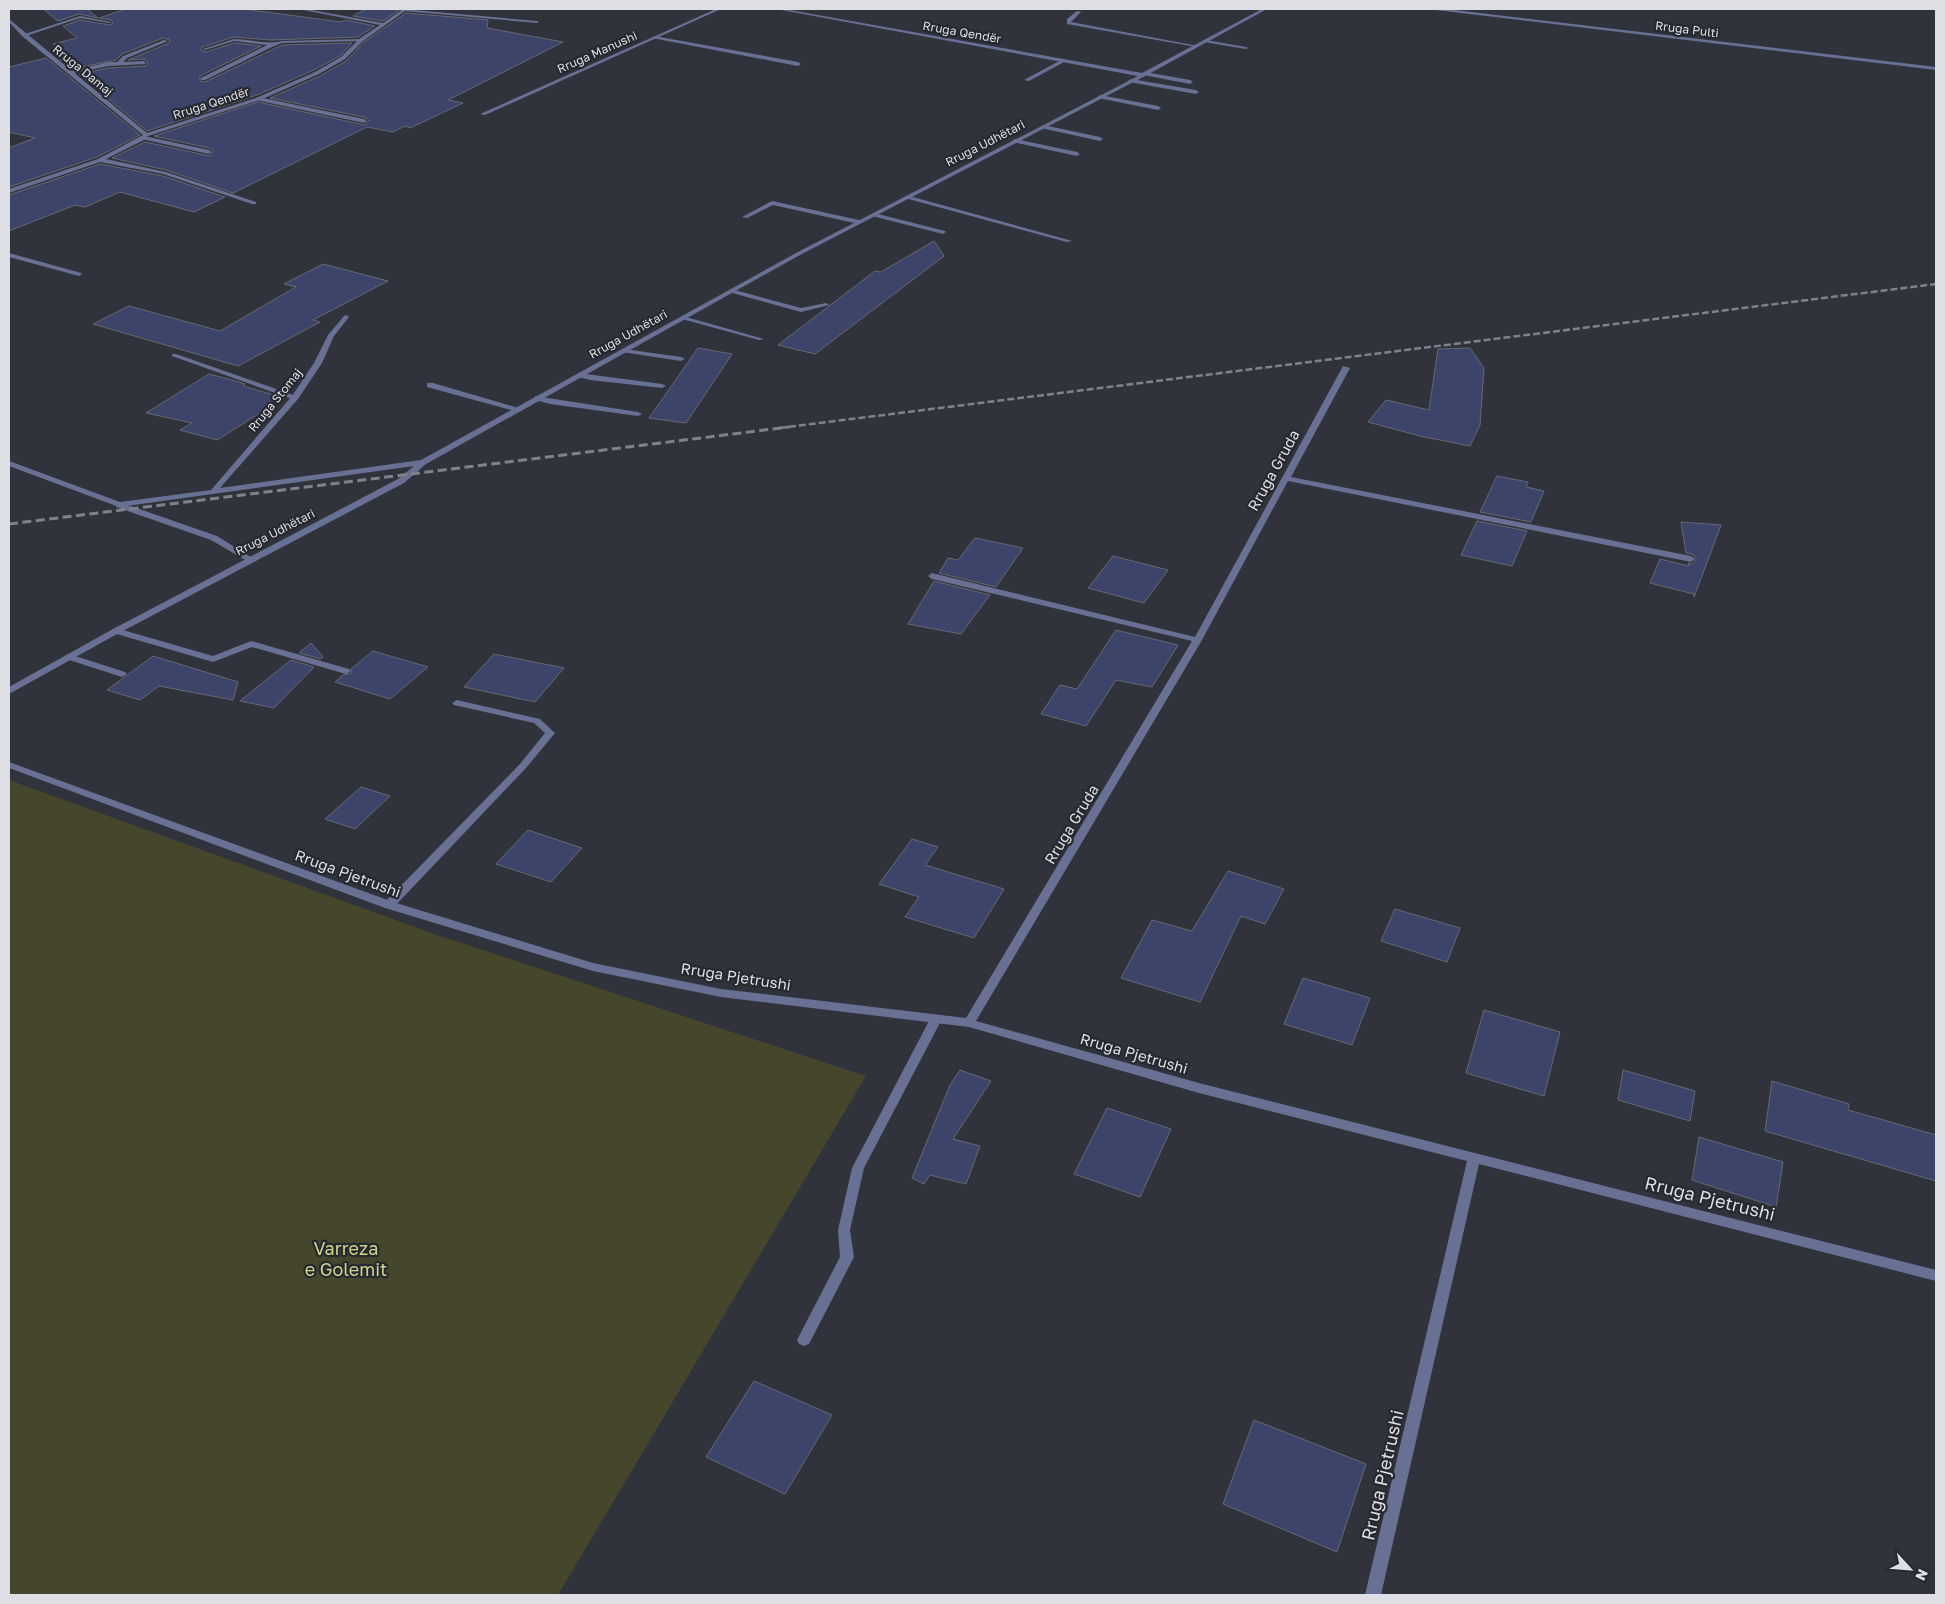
<svg xmlns="http://www.w3.org/2000/svg" width="1945" height="1604" viewBox="0 0 1945 1604" font-family="'Golos Text',sans-serif">
<style>
.green{fill:#45462b}
.building{fill:#3d446a;stroke:#666973}
.lines{fill:none;stroke-linecap:round;stroke-linejoin:round}
.service{fill:#687093;fill-rule:evenodd}
.minor{fill:#687093;fill-rule:evenodd}
.rail-far1{stroke:#808289;stroke-width:2.5;stroke-dasharray:7 3;stroke-linecap:butt}
.rail{stroke:#808289;stroke-width:3;stroke-dasharray:9 4.5;stroke-linecap:butt}
.labels{text-anchor:middle;dominant-baseline:central;stroke-width:4.5;stroke-linejoin:round;paint-order:stroke}
.far-street-label{font-size:12px;fill:#dddfe4;stroke:#272931}
.street-label{font-size:15px;fill:#dddfe4;stroke:#272931}
.near-street-label{font-size:18px;fill:#dddfe4;stroke:#272931}
.near-park-label{font-size:18px;fill:#d0d48a;stroke:#272931}
</style>
<rect width="100%" height="100%" fill="#31333c"/>
<path class="green" d="M9,780L437,935L866,1076L558,1595H9Z"/>
<path class="building" d="M43,9H87L98,18L79,14L58,21Z
M126,9H243L341,22L345,20L375,26L358,37L270,40L234,37L202,47L201,50L206,52L234,43L261,46L200,76V81L205,82L282,45L352,43L340,56L314,70L257,95L147,131L79,74L109,68L146,66L148,63L144,59L128,60L169,43L170,40L163,38L122,54L116,60L72,69L56,56L64,54L53,44L77,38L63,26L80,20L110,25L113,23L111,20L99,18Z
M366,9H389L399,10L383,21L353,16Z
M406,13L488,20L487,28L563,42L448,100L463,103L410,128L405,126L393,132L367,127L233,193L166,170L112,158L145,142L210,156L214,151L209,148L154,136L258,102L365,125L369,120L364,117L270,98L320,76L346,61L364,42Z
M46,58L140,135L97,157L9,187V148L35,138L9,132V67Z
M100,164L163,176L225,197L194,212L120,192L85,207L75,205L9,231V195Z
M934,241L944,256L815,354L778,345L875,271L881,272Z
M323,264L388,281L313,320L320,322L238,366L93,324L129,306L220,331L296,287L284,284Z
M698,348L732,354L686,423L649,418Z
M1470,348L1484,368L1480,425L1470,446L1420,436L1368,422L1386,400L1429,410L1438,349Z
M209,374L236,381L245,384L243,386L284,398L217,440L180,430L192,423L146,413Z
M1497,476L1528,482L1526,487L1544,491L1531,522L1480,512Z
M1477,521L1527,531L1512,566L1461,555Z
M1681,522L1721,525L1694,597V594L1650,583L1660,559L1689,566L1688,563L1692,564L1696,560V558L1692,554L1686,553Z
M975,538L1023,548L996,587L939,573L948,558L958,560Z
M1113,556L1168,570L1144,603L1088,588Z
M934,581L990,595L961,634L908,624Z
M1116,630L1178,645L1152,687L1116,680L1086,726L1041,714L1060,685L1077,689Z
M311,643L323,657L321,659L299,653Z
M373,651L428,667L390,699L335,682L343,675L352,673L351,669Z
M494,654L564,668L535,702L464,687Z
M153,656L238,682L233,700L159,686L140,700L107,690Z
M291,660L314,667L274,708L240,701Z
M361,787L390,796L355,829L325,819Z
M528,830L582,848L551,882L496,864Z
M912,839L938,847L925,865L1004,889L974,938L905,917L919,897L879,884Z
M1228,871L1284,889L1265,924L1241,916L1200,1002L1121,978L1152,920L1192,931Z
M1395,909L1460,928L1447,962L1381,941Z
M1303,978L1370,998L1352,1045L1284,1024Z
M1484,1010L1560,1032L1544,1096L1466,1073Z
M960,1070L991,1081L953,1139L980,1146L966,1184L930,1175L924,1184L912,1178L950,1085Z
M1623,1070L1695,1091L1690,1121L1618,1100Z
M1772,1081L1849,1104L1848,1110L1936,1135V1181L1765,1131Z
M1107,1108L1171,1129L1140,1197L1074,1174Z
M1699,1137L1783,1162L1776,1207L1692,1180Z
M754,1381L832,1415L785,1494L706,1457Z
M1254,1420L1366,1464L1337,1552L1223,1504Z"/>
<g class="lines">
<path class="service" d="M402,9L537,21L539,22L537,23L404,11Z
M1077,11L1081,12L1071,22L1198,46L1196,47L1067,24V19Z
M80,16L111,22L109,23L80,18L26,36L22,35Z
M654,36L798,62L801,64L798,66L652,38Z
M234,39C250,39 266,45 282,41L361,39L363,40L361,41L282,43L272,47L205,80H201V78L267,45L234,41L205,50L203,49Z
M164,40L168,41L127,58L123,62L144,61L146,64L109,66L70,74L67,72L109,62H117L123,56Z
M1206,40L1246,47L1248,48L1246,49L1204,42Z
M1061,60L1066,61L1029,81L1024,80Z
M1145,72L1190,80L1193,82L1190,84L1143,75Z
M1131,79L1196,90L1199,92L1196,94L1129,82L1128,81Z
M1100,95L1158,106L1161,108L1158,110L1098,98L1097,97Z
M258,97L364,119L367,121L364,123L256,100L255,99Z
M1043,125L1100,137L1103,139L1100,141L1041,128V126Z
M144,136L209,150L212,152L209,154L142,139V137Z
M1015,139L1077,152L1080,154L1077,156L1013,142V140Z
M905,196H909L1072,241L1067,242L905,198Z
M772,201L859,220L862,222L859,224L773,205L747,218L742,217Z
M874,213L945,231L946,232L943,234L872,216V214Z
M9,253L81,273L82,274L79,276L9,257Z
M731,289L801,308L826,303L829,305L801,312L729,292V290Z
M682,317H686L764,339L759,340L682,319Z
M624,349L681,357L685,359L681,361L622,352L621,351Z
M172,354H176L299,397L292,399L172,356Z
M578,373L662,384L666,386L662,388L590,380L578,377Z
M427,383H433L522,409L521,411H515L427,387Z
M535,396L638,412L642,414L638,416L550,404L535,400Z
M116,503H122L217,536L254,559L253,561H247L211,540L116,507Z
M116,628L213,656L251,641L349,669L351,671L346,674L252,647L213,662L113,633L112,631L113,629Z
M69,654L125,672L127,674L122,677L66,659L64,657L66,655Z
M457,700L540,719L555,733L526,768L393,908H385L384,905L385,902L520,764L545,733L534,723L454,705L452,703Z
M936,1015L940,1016L942,1019L864,1168L850,1230L854,1257L809,1344L804,1346L799,1344L797,1340L840,1257L838,1230L852,1168L930,1019L932,1016Z"/>
<path class="minor" d="M298,9H306L383,23L403,9H408L363,41L345,59L319,74L260,100L148,136L146,139L106,159L166,172L256,202V204H252L163,174L100,162L9,193V189L98,159L143,135L22,36L9,22V19L147,133L256,98L315,72L341,57L359,39L380,25Z
M716,9H721L485,115L480,114Z
M776,9H784L1142,73L1262,9H1267L1147,75L800,255L426,464L404,483L119,633L9,694V687L113,629L398,479L414,466L119,507L9,466V461L120,502L211,490L292,396L314,363L328,335L344,316L346,315L349,317L334,336L322,363L298,399L220,488L421,460L796,253L1138,76Z
M1434,9H1446L1936,67V70L1436,10Z
M1343,366L1350,368L1291,477L1691,556L1695,559L1691,562L1288,481L1202,640L976,1021L1199,1083L1936,1270V1281L1479,1164L1381,1595H1365L1467,1161L1199,1093L969,1027L721,997L593,971L385,908L9,768V762L393,902L593,963L721,989L966,1018L1192,641L932,579L928,576L932,573L1195,637Z"/>
<path class="rail-far1" d="M779,428L1936,284"/>
<path class="rail" d="M9,524L789,427"/>
</g>
<g class="labels">
<g class="far-street-label">
<text transform="translate(1687 29) rotate(7)">Rruga Pulti</text>
<text transform="translate(962 32) rotate(10)">Rruga Qendër</text>
<text transform="translate(597 52) rotate(-24)">Rruga Manushi</text>
<text transform="translate(83 70) rotate(39)">Rruga Damaj</text>
<text transform="translate(211 103) rotate(-18)">Rruga Qendër</text>
<text transform="translate(985 143) rotate(-27)">Rruga Udhëtari</text>
<text transform="translate(628 334) rotate(-29)">Rruga Udhëtari</text>
<text transform="translate(275 400) rotate(-51)">Rruga Stomaj</text>
<text transform="translate(275 532) rotate(-27)">Rruga Udhëtari</text>
</g>
<g class="street-label">
<text transform="translate(1273 470) rotate(-61)">Rruga Gruda</text>
<text transform="translate(1071 824) rotate(-59)">Rruga Gruda</text>
<text transform="translate(348 873) rotate(20)">Rruga Pjetrushi</text>
<text transform="translate(736 976) rotate(9)">Rruga Pjetrushi</text>
<text transform="translate(1134 1053) rotate(16)">Rruga Pjetrushi</text>
</g>
<g class="near-street-label">
<text transform="translate(1710 1198) rotate(14)">Rruga Pjetrushi</text>
<text transform="translate(1382 1475) rotate(-77)">Rruga Pjetrushi</text>
</g>
<g class="near-park-label">
<text x="346" y="1248">Varreza<tspan x="346" dy="21">e Golemit</tspan></text>
</g>
</g>
<rect width="1945" height="1604" fill="none" stroke="#dddfe4" stroke-width="20"/>
<g transform="translate(1910 1569) rotate(116)" stroke="#272931" stroke-width="4" paint-order="stroke">
<path d="M0-4L9 19L0 12L-9 19Z" fill="#dddfe4"/>
<text y="-8" font-size="14" font-weight="bold" text-anchor="middle" fill="#dddfe4">N</text>
</g>
</svg>
